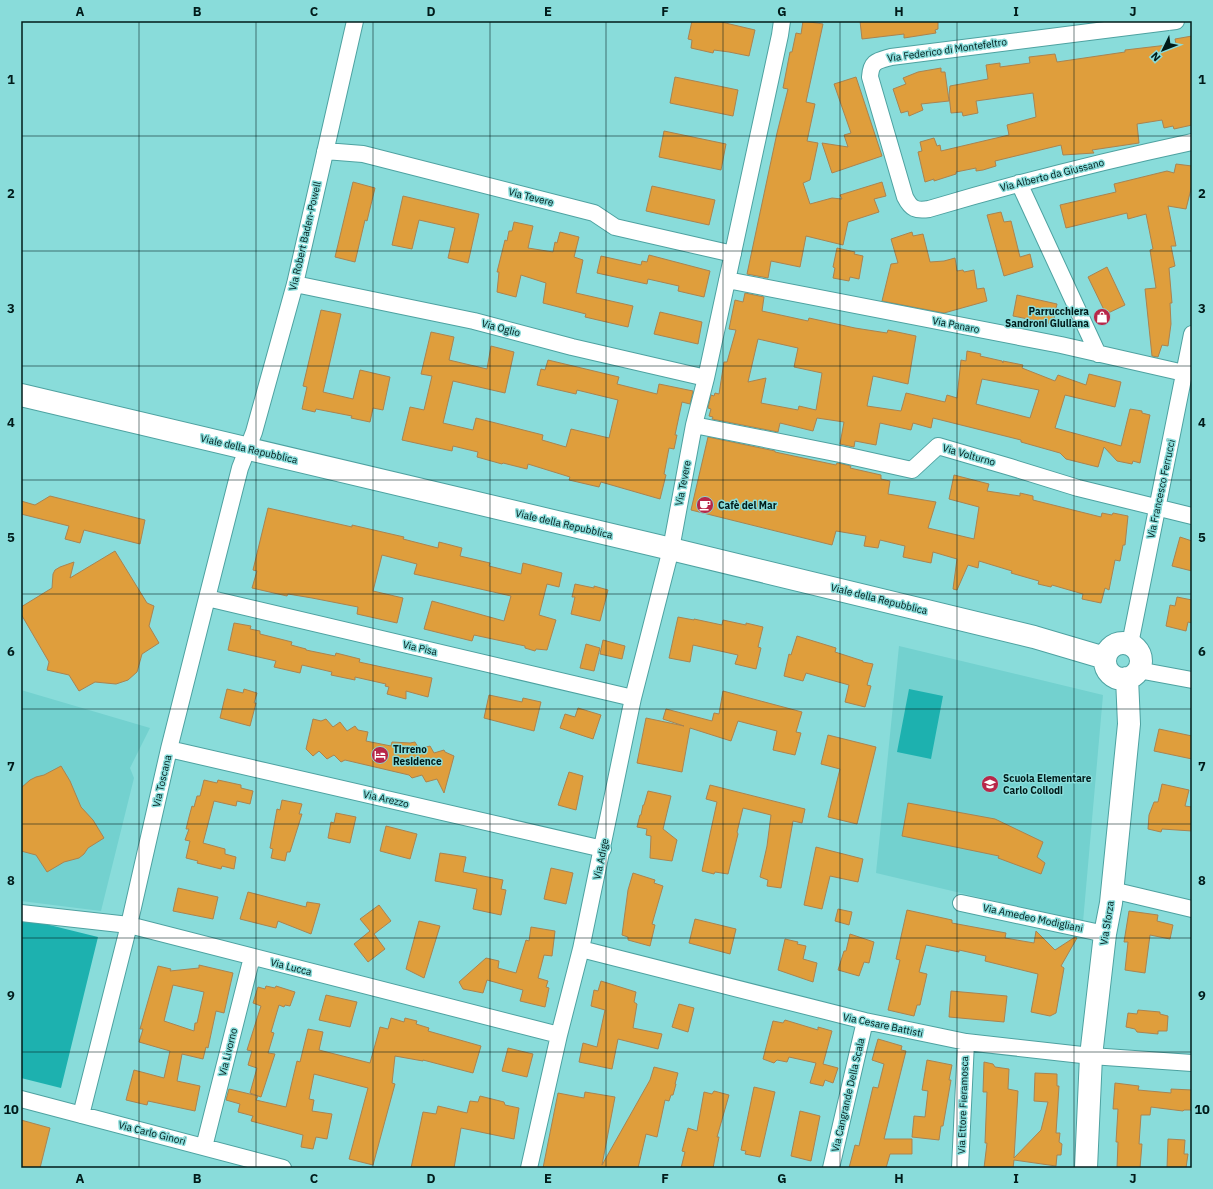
<svg xmlns="http://www.w3.org/2000/svg" width="1213" height="1189" viewBox="0 0 1213 1189" font-family="'IBM Plex Sans',sans-serif">
<style>
.built{fill:#73d1cf}
.green{fill:#1db1af}
.building{fill:#df9e3c;stroke:#a98351;fill-rule:evenodd}
.lines{fill:none;stroke-linecap:round;stroke-linejoin:round}
.street-casing{stroke:#4ea2a1;stroke-width:18}
.secondary-casing{stroke:#4ea2a1;stroke-width:24}
.street{stroke:#fff;stroke-width:16}
.secondary{stroke:#fff;stroke-width:22}
.grid{fill:none;stroke:#011b1a;stroke-width:1;stroke-opacity:0.55}
.labels{text-anchor:middle;dominant-baseline:central;stroke-width:3;stroke-linejoin:round;paint-order:stroke}
.street-label{font-size:10px;fill:#011b1a;stroke:#89dcda}
.poi-label{font-size:10px;font-weight:bold;fill:#011b1a;stroke:#89dcda;text-anchor:start}
.neatline{fill:none;stroke:#011b1a;stroke-width:1.5}
.grid-label{font-size:13px;text-anchor:middle;font-weight:bold;fill:#011b1a}
</style>
<rect width="100%" height="100%" fill="#89dcda"/>
<path class="built" d="M899,646L1103,695L1083,922L876,873Z
M21,690L150,728L130,768L134,778L101,911L21,901Z"/>
<path class="green" d="M909,689L943,696L931,759L897,752Z
M21,918L98,937L61,1088L21,1078Z"/>
<path class="building" d="M692,21H717L755,30L749,56L729,52L714,50L713,53L691,48L692,40L688,39Z
M803,21L823,24L806,102L815,104L807,141L818,143L810,180L803,183L810,204L832,198L842,199L840,195L882,182L886,196L874,199L879,212L848,222L843,245L806,236L800,267L771,261L768,278L747,274L777,133L788,89L783,88L790,52H792L796,33L801,34Z
M860,21H938V29L935,30L936,33L904,38V34L862,39Z
M1192,36V125L1174,129L1173,126L1164,128L1162,120L1137,124L1139,143L1092,150L1094,153L1063,155L1061,145L995,161L996,166L983,170L976,171V168L956,172V174L934,181V179L925,182L918,152L922,151L920,142L934,138L937,146L940,145L941,151L1009,135L1007,125L1036,117L1033,93L976,101L978,113L963,116L962,112L951,113L949,95L950,86L988,79L986,65L1000,63V67L1030,63L1029,57L1055,54L1057,62L1125,52V50L1176,44L1175,39Z
M941,68V72H945L949,101L921,104L923,110L909,116L908,111L901,113L893,89L906,84L903,78L918,72Z
M675,77L738,90L733,116L670,103Z
M856,77L882,156L832,173L822,143L848,147L844,135L851,133L834,84Z
M664,131L726,144L721,170L659,157Z
M1176,164L1192,166V185L1186,209L1168,206L1176,246H1171L1175,266L1169,268L1172,303H1170L1171,324L1168,346L1162,345L1158,357L1152,356L1145,289L1156,288L1150,250L1153,249L1146,214L1128,219L1127,213L1066,228L1060,205L1116,192L1114,184L1167,171L1174,173Z
M353,182L375,188L367,221L365,220L355,262L335,257Z
M652,186L715,200L709,225L646,211Z
M403,196L479,214L468,263L448,258L455,228L419,220L412,249L392,245Z
M1001,212L1004,222L1011,221L1020,257L1030,254L1033,267L1004,276L987,215Z
M514,222L533,226L528,248L553,252L555,242L557,243L560,232L579,237L574,257L583,260L576,293L633,306L628,327L585,317L586,314L543,303L546,283L521,275L516,297L497,292L499,272H497L505,240L507,241L509,231H512Z
M912,232L913,236L923,234L930,262L944,261L955,258L957,271L963,270L964,272L974,270L977,289L984,288L987,301L944,313L882,301L891,264L898,263L891,239Z
M837,248L855,252L854,254L863,256L859,279L850,277L849,281L833,278L835,268L833,267Z
M649,255L710,271L704,297L678,291L679,286L648,279L647,284L597,273L601,256L641,265L642,261L647,262Z
M1107,267L1125,305L1106,314L1088,277Z
M745,293L764,297L762,311L808,321L809,318L855,328L887,333L888,330L916,336L908,384L873,376L867,406L901,411L906,393L945,402L947,395L957,398L961,360L966,361L967,351L981,354L980,356L1002,361L1003,363V361L1023,365L1022,368L1055,381L1058,375L1086,385L1089,374L1121,382L1115,407L1065,395L1055,428L1121,446L1130,409L1142,411V413L1150,415L1140,463L1133,461L1132,464L1117,461L1104,447L1098,467L1066,459L1060,453L1021,442V440L933,418L931,428L913,423L911,430L880,423L876,445L855,441L854,447L840,444L844,422L817,418L813,431L780,423L778,432L712,419L713,417L709,416L711,409L708,408L711,395L714,396L715,393L719,394L724,362H727L736,330L729,329L735,300L743,302ZM758,339L798,348L794,367L822,373L816,410L799,406L798,410L761,403L766,378L748,382ZM982,379L1039,390L1030,418L976,404Z
M1017,295L1057,304L1053,324L1013,316Z
M321,310L341,314L323,392L353,399L360,370L390,377L383,410L373,408L370,422L351,418L352,416L316,409L315,412L302,409L307,387L303,386Z
M660,312L702,322L698,344L654,334Z
M431,332L454,337L449,360L487,369L491,346L514,352L505,393L453,381L443,423L473,430L476,418L543,435L542,440L566,447L571,429L609,438L618,400L577,390L576,394L537,385L541,369L545,370L548,360L619,377L617,384L657,394L659,384L693,391L690,404L682,402L675,435H677L674,449L669,448L664,474L666,475L660,499L601,482L599,487L569,480L570,477L528,464L527,469L503,463L502,464L477,457L478,452L453,446L452,451L402,440L410,407L424,410L432,376L421,374Z
M708,437L775,451V452L836,465L837,463H838L851,466L850,468L881,475V479L890,481L888,494L936,502L928,528L974,539L979,507L949,499L954,475L989,484L987,491L1020,496V493L1033,496V500L1101,517L1102,513L1112,515L1113,513L1128,516L1125,545H1123L1120,561L1115,560L1109,590L1105,588L1101,603L1082,599L1083,594L1052,585L1051,587L1038,584L1039,581L1011,573L1012,571L979,561L978,568L968,565L957,590L953,589L957,559L933,552L931,563L903,557L905,546L880,540L878,548L864,546L866,536L836,531L832,545L691,510Z
M50,496L145,520L140,544L84,530L80,543L65,539L69,526L21,514V501L35,505Z
M268,508L352,527V525L404,537L403,539L438,548L439,542L462,548L460,556L490,563L489,566L521,574L523,563L562,573L559,587L547,584L539,615L556,620L547,650L536,649L535,651L525,648V646L474,635L472,641L424,629L432,601L504,621L511,596L414,574L417,564L382,555L373,591L403,598L397,623L357,614L358,607L312,598L288,594L287,596L252,588L257,571L253,570Z
M1180,537L1192,541V571L1172,566Z
M115,551L147,603L154,606L149,626L159,643L142,654L137,672L128,680L116,684L95,682L79,691L69,675L47,670L49,662L21,614V607L52,588L53,574L55,570L60,567L74,562L70,578Z
M575,584L594,588V586L608,590L600,621L571,614L575,597H572Z
M1177,597L1192,600V623L1188,622L1186,631L1166,626L1170,605L1175,606Z
M678,617L694,620V619L722,625L723,620L746,625V623L763,627L758,647L761,648L756,669L735,664L738,655L693,645L690,662L669,658Z
M234,623L251,626L250,629L260,631V634L292,642L291,645L306,649V650L335,656L336,653L360,659L359,662L432,678L428,697L406,691V699L387,694L389,687L385,686L386,684L355,677V680L331,675L332,672L302,665L300,673L274,667L276,661L228,650Z
M797,636L836,648L835,652L863,661V662L873,664L867,685L871,686L865,707L845,702L849,685L806,673L803,681L784,676L789,654L791,655Z
M603,640L625,646L622,659L600,654Z
M586,644L600,648L594,671L580,668Z
M227,689L243,693L244,689L257,693L254,703H256L250,726L220,718Z
M723,691L802,712L796,732L801,733L795,755L773,750L777,731L738,721L731,741L690,728L682,772L637,763L646,718L684,726L663,719L666,709L712,721L714,713L719,714Z
M489,695L522,702L523,698L541,702L534,731L484,718Z
M578,708L601,715L593,739L560,728L565,714L575,717Z
M313,719L321,721L326,719L333,727L340,722L347,731L355,726L358,730L368,732L366,741L391,746L392,742L410,743L415,742L419,749L430,746L434,753L444,750L445,752L454,756L444,793L437,779L426,782L422,775L412,778L409,775L345,760L341,762L334,755L327,759L319,751L313,756L306,749Z
M1159,729L1192,736V759L1154,751Z
M828,735L876,747L857,824L828,817L840,769L821,764Z
M61,766L70,781L81,807L93,820L104,838L88,848L84,854L79,858L64,862L47,872L36,855L21,851V788L30,780L36,777L44,775Z
M569,772L583,776L576,810L558,805Z
M204,780L217,783L218,780L241,785V788L253,791L250,804L237,801L236,806L214,801L203,843L225,849V854L236,857L234,869L222,866L221,869L197,863L198,861L186,858L190,841L185,840L189,829H186L189,817L192,806L194,807L197,796H200Z
M1162,784L1189,790L1185,806L1192,807V831L1162,829L1161,832L1148,829L1149,815L1154,802H1158Z
M710,785L805,809L802,823L793,821L781,888L767,886L768,880L760,877L767,846L771,815L743,808L737,832L738,834L728,874L715,872L714,874L702,871L717,802L706,799Z
M648,791L671,796L663,829L677,840L672,861L650,858L651,836L646,835L647,829L637,827L640,815H641L643,805H644Z
M282,800L302,804L299,814H302L290,852H287L285,861L271,858L273,849L270,848L277,809L280,810Z
M908,803L995,819L1043,842L1037,857L1045,863L1041,874L998,858L999,856L902,836Z
M336,813L356,817L350,843L328,838L331,822L334,823Z
M386,826L417,834L410,859L380,851Z
M816,847L863,859L858,882L830,876L822,909L804,905Z
M440,853L466,857L463,872L503,880L501,889L506,890L501,915L473,909L477,889L435,881Z
M551,868L573,873L566,904L544,899Z
M633,873L655,880L654,883L663,886L652,924L655,925L650,946L628,940V937L622,935L628,890Z
M178,888L218,897L213,919L173,911Z
M248,892L306,907L307,902L320,904L311,934L278,921L276,928L240,919Z
M379,905L391,921L374,934L385,949L368,962L354,944L370,931L360,919Z
M838,909L852,912L849,925L835,921Z
M907,910L952,920V923L1006,933L1005,938L1034,943L1036,931L1055,950L1075,937L1077,938L1061,966L1064,968L1056,1013L1050,1016L1031,1012L1038,974L985,961L986,956L959,950V952L926,945L919,972L927,974L920,1005H917L914,1016L888,1010L900,960L896,959Z
M1129,911L1158,915L1157,921L1173,925L1170,939L1150,935L1145,973L1125,970L1128,942H1124Z
M695,919L736,929L730,954L689,943Z
M419,921L440,926L424,978L406,969Z
M531,927L555,931L552,956L544,955L538,978L548,981L546,987L549,988L545,1007L520,1001L523,990L487,980L483,993L463,989L459,982L486,958L499,961L498,968L516,973L526,940L529,941Z
M850,934L874,942L869,963L864,962L859,976L838,970L844,951H846Z
M785,939L798,942L797,944L806,946L803,959L817,963L813,982L778,970Z
M199,965L233,973L224,1013L216,1011L208,1048L206,1047L203,1059L182,1054L177,1081L200,1086L195,1111L148,1101L147,1105L126,1100L134,1070L164,1078L170,1051L139,1042L143,1029H140L158,966L171,969L170,971L199,968ZM173,985L204,992L197,1023H195L194,1031L164,1021Z
M601,981L636,992L634,1002L637,1004L633,1028L662,1034L658,1049L618,1039L612,1069L579,1062L583,1043L597,1047L605,1010L591,1006L594,990L598,991Z
M266,986L275,988L276,986L295,992L290,1006L285,1005L284,1007L279,1005L271,1032L274,1033L268,1053L275,1054L261,1097L250,1093L257,1068L248,1065L252,1051L247,1050L261,1006L253,1003L258,987L265,989Z
M951,991L1007,996L1004,1022L949,1017Z
M326,995L357,1002L350,1027L319,1020Z
M679,1004L694,1008L688,1032L672,1027Z
M1138,1010L1160,1012V1014L1168,1016L1167,1031H1158V1034L1137,1032L1135,1029L1126,1027L1128,1013L1137,1014Z
M391,1018L404,1022L405,1018L417,1021L416,1024L429,1028L428,1031L481,1046L473,1073L423,1060V1061L395,1056L392,1083L395,1084L373,1165L349,1159L368,1088L314,1074L309,1099L314,1100L312,1111L332,1114L327,1139L316,1137L313,1149L301,1147L303,1135L251,1121L253,1116L238,1112L240,1104L226,1100L229,1089L258,1096L256,1100L286,1107L297,1061L300,1062L308,1029L323,1032L319,1050L370,1063L380,1027L388,1029Z
M785,1020L818,1030V1027L832,1031L823,1064L838,1068L833,1083L825,1080L823,1086L810,1083L816,1063L789,1057L787,1062L777,1060L774,1063L763,1059L773,1021L783,1023Z
M878,1039L902,1046L901,1050L906,1051L884,1139H912V1154H890L886,1168H849L855,1145L859,1146L873,1087L878,1088L884,1064L872,1060Z
M508,1048L533,1054L527,1077L502,1071Z
M927,1060L952,1065L949,1080H951L943,1126H941L939,1140L912,1137L914,1116L925,1117L928,1091L922,1090Z
M984,1062L993,1064L995,1067L1009,1069L1008,1089L1018,1091L1014,1158L1041,1130L1048,1102L1034,1101L1035,1073L1057,1074V1086H1059L1056,1133H1060L1059,1142L1062,1144L1061,1155H1057L1056,1166L1014,1160L1013,1168H984L987,1143H985L987,1092H983Z
M654,1067L678,1073L675,1084H676L673,1095H671L669,1101L665,1100L657,1137L646,1134L638,1168H543L558,1093L584,1098L585,1092L615,1097L602,1165L650,1080Z
M1115,1083L1139,1086L1138,1090L1171,1093V1089L1192,1090V1110H1184L1183,1111L1151,1107L1150,1115H1141L1139,1144H1142L1140,1168H1117L1118,1142H1116L1118,1109H1113Z
M754,1087L775,1092L760,1157L745,1154L746,1151L741,1150Z
M714,1091L729,1095L717,1137H719L713,1168H681L685,1152L682,1151L688,1128L697,1131L704,1092L712,1094Z
M480,1096L504,1102L505,1105L519,1108L514,1139L461,1128L454,1168H411L423,1112L436,1114L438,1106L467,1113L470,1101L478,1102Z
M800,1111L820,1116L811,1161L791,1156Z
M21,1120L50,1128L40,1168H21Z
M1168,1139L1185,1140L1184,1154H1188L1186,1168H1167Z"/>
<g class="lines">
<g class="street-casing">
<path id="street" d="M1176,21L891,57C877,61 871,61 870,77L905,197C911,209 916,211 929,209C1016,183 1104,161 1192,142
M325,151L363,154L594,213L615,227L733,254
M1019,183L1098,354
M727,280L1061,345L1184,373
M295,284L474,321L572,347L706,378
M694,425L840,454L912,470L938,446L1010,467L1078,488L1192,516
M207,598L633,698
M1130,644L1192,334
M1138,670L1192,680
M169,749L603,849
M1112,890L1192,909
M961,903L1105,934
M21,913L129,925L559,1035
M581,949L865,1021L966,1042L1091,1056L1192,1063
M21,1099L283,1168
M81,1115L129,925L169,749L207,598L240,468L254,432L295,284L355,21
M204,1147L252,957
M529,1168L559,1035L581,949L633,698L671,549L694,425L706,378L780,35L782,21
M831,1168L865,1021
M960,1168L966,1042"/>
</g>
<g class="secondary-casing">
<path id="secondary" d="M21,395L671,549L1034,637L1105,658
M1105 661a18 18 0 1 1 36 0a18 18 0 1 1-36 0Z
M1086,1168L1091,1056L1105,934L1111,903L1129,724L1127,678"/>
</g>
<use href="#street" class="street"/>
<use href="#secondary" class="secondary"/>
</g>
<path class="grid" d="M139,21V1168M256,21V1168M373,21V1168M490,21V1168M606,21V1168M723,21V1168M840,21V1168M957,21V1168M1074,21V1168M21,136H1192M21,251H1192M21,366H1192M21,480H1192M21,594H1192M21,709H1192M21,824H1192M21,938H1192M21,1052H1192"/>
<defs>
<g id="shop-disc" transform="scale(0.9)"><circle r="9.5" fill="#b82749" stroke="#89dcda"/><path d="M-5-2.5h2.3a2.7 3.5 0 0 1 5.4 0H5L5.5 6h-11ZM-1.5-2.5h3a1.5 2.3 0 0 0-3 0Z" fill="#fff"/></g>
<g id="cafe-disc" transform="scale(0.9)"><circle r="9.5" fill="#b82749" stroke="#89dcda"/><path d="M-5.5-4.5H6V0H3Q3 3.5 0 3.5H-2.5Q-5.5 3.5-5.5 0ZM3-3.2v2h1.7v-2ZM-6 4.5H4V6H-6Z" fill="#fff"/></g>
<g id="hotel-disc" transform="scale(0.9)"><circle r="9.5" fill="#b82749" stroke="#89dcda"/><path d="M-6-4.5h1.5V1H6V5H4.5V3h-9V5H-6ZM-4 0a1.8 1.8 0 1 1 3.6 0ZM.5 0V-2.5h3Q6-2.5 6 0Z" fill="#fff"/></g>
<g id="school-disc" transform="scale(0.9)"><circle r="9.5" fill="#b82749" stroke="#89dcda"/><path d="M0-5L7-2L0 1L-7-2ZM-4 1L0 2.5L4 1V4Q0 6-4 4Z" fill="#fff"/></g>
</defs>
<g fill-rule="evenodd">
<use href="#shop-disc" x="1102" y="317"/>
<use href="#cafe-disc" x="705" y="505"/>
<use href="#hotel-disc" x="380" y="755"/>
<use href="#school-disc" x="990" y="784"/>
</g>
<g class="labels">
<g class="street-label">
<text transform="translate(947 50) rotate(-8)">Via Federico di Montefeltro</text>
<text transform="translate(1052 175) rotate(-14)">Via Alberto da Giussano</text>
<text transform="translate(531 197) rotate(14)">Via Tevere</text>
<text transform="translate(305 236) rotate(-77)">Via Robert Baden-Powell</text>
<text transform="translate(956 325) rotate(11)">Via Panaro</text>
<text transform="translate(501 328) rotate(15)">Via Oglio</text>
<text transform="translate(249 449) rotate(13)">Viale della Repubblica</text>
<text transform="translate(969 455) rotate(16)">Via Volturno</text>
<text transform="translate(683 483) rotate(-79)">Via Tevere</text>
<text transform="translate(1161 489) rotate(-78)">Via Francesco Ferrucci</text>
<text transform="translate(564 524) rotate(13)">Viale della Repubblica</text>
<text transform="translate(879 599) rotate(14)">Viale della Repubblica</text>
<text transform="translate(420 648) rotate(13)">Via Pisa</text>
<text transform="translate(162 781) rotate(-77)">Via Toscana</text>
<text transform="translate(386 799) rotate(13)">Via Arezzo</text>
<text transform="translate(601 859) rotate(-78)">Via Adige</text>
<text transform="translate(1033 918) rotate(12)">Via Amedeo Modigliani</text>
<text transform="translate(1107 923) rotate(-81)">Via Sforza</text>
<text transform="translate(291 967) rotate(14)">Via Lucca</text>
<text transform="translate(883 1025) rotate(12)">Via Cesare Battisti</text>
<text transform="translate(228 1052) rotate(-76)">Via Livorno</text>
<text transform="translate(848 1095) rotate(-77)">Via Cangrande Della Scala</text>
<text transform="translate(963 1105) rotate(-88)">Via Ettore Fieramosca</text>
<text transform="translate(152 1133) rotate(14)">Via Carlo Ginori</text>
</g>
<g class="poi-label">
<text x="1089" y="311" text-anchor="end">Parrucchiera<tspan x="1089" dy="12">Sandroni Giuliana</tspan></text>
<text x="718" y="505">Cafè del Mar</text>
<text x="393" y="749">Tirreno<tspan x="393" dy="12">Residence</tspan></text>
<text x="1003" y="778">Scuola Elementare<tspan x="1003" dy="12">Carlo Collodi</tspan></text>
</g>
</g>
<rect width="1213" height="1189" fill="none" stroke="#89dcda" stroke-width="44"/>
<g transform="translate(1163 50) rotate(227)" stroke="#89dcda" stroke-width="3" paint-order="stroke">
<path d="M0-3L7 15L0 10L-7 15Z" fill="#011b1a"/>
<text y="-6" font-size="11" font-weight="bold" text-anchor="middle" fill="#011b1a">N</text>
</g>
<rect x="22" y="22" width="1169" height="1145" class="neatline"/>
<g class="grid-label">
<text x="80" y="16">A</text>
<text x="197" y="16">B</text>
<text x="314" y="16">C</text>
<text x="431" y="16">D</text>
<text x="548" y="16">E</text>
<text x="665" y="16">F</text>
<text x="782" y="16">G</text>
<text x="899" y="16">H</text>
<text x="1016" y="16">I</text>
<text x="1133" y="16">J</text>
<text x="11" y="84">1</text>
<text x="1202" y="84">1</text>
<text x="11" y="198">2</text>
<text x="1202" y="198">2</text>
<text x="11" y="313">3</text>
<text x="1202" y="313">3</text>
<text x="11" y="427">4</text>
<text x="1202" y="427">4</text>
<text x="11" y="542">5</text>
<text x="1202" y="542">5</text>
<text x="11" y="656">6</text>
<text x="1202" y="656">6</text>
<text x="11" y="771">7</text>
<text x="1202" y="771">7</text>
<text x="11" y="885">8</text>
<text x="1202" y="885">8</text>
<text x="11" y="1000">9</text>
<text x="1202" y="1000">9</text>
<text x="11" y="1114">10</text>
<text x="1202" y="1114">10</text>
<text x="80" y="1183">A</text>
<text x="197" y="1183">B</text>
<text x="314" y="1183">C</text>
<text x="431" y="1183">D</text>
<text x="548" y="1183">E</text>
<text x="665" y="1183">F</text>
<text x="782" y="1183">G</text>
<text x="899" y="1183">H</text>
<text x="1016" y="1183">I</text>
<text x="1133" y="1183">J</text>
</g>
</svg>
